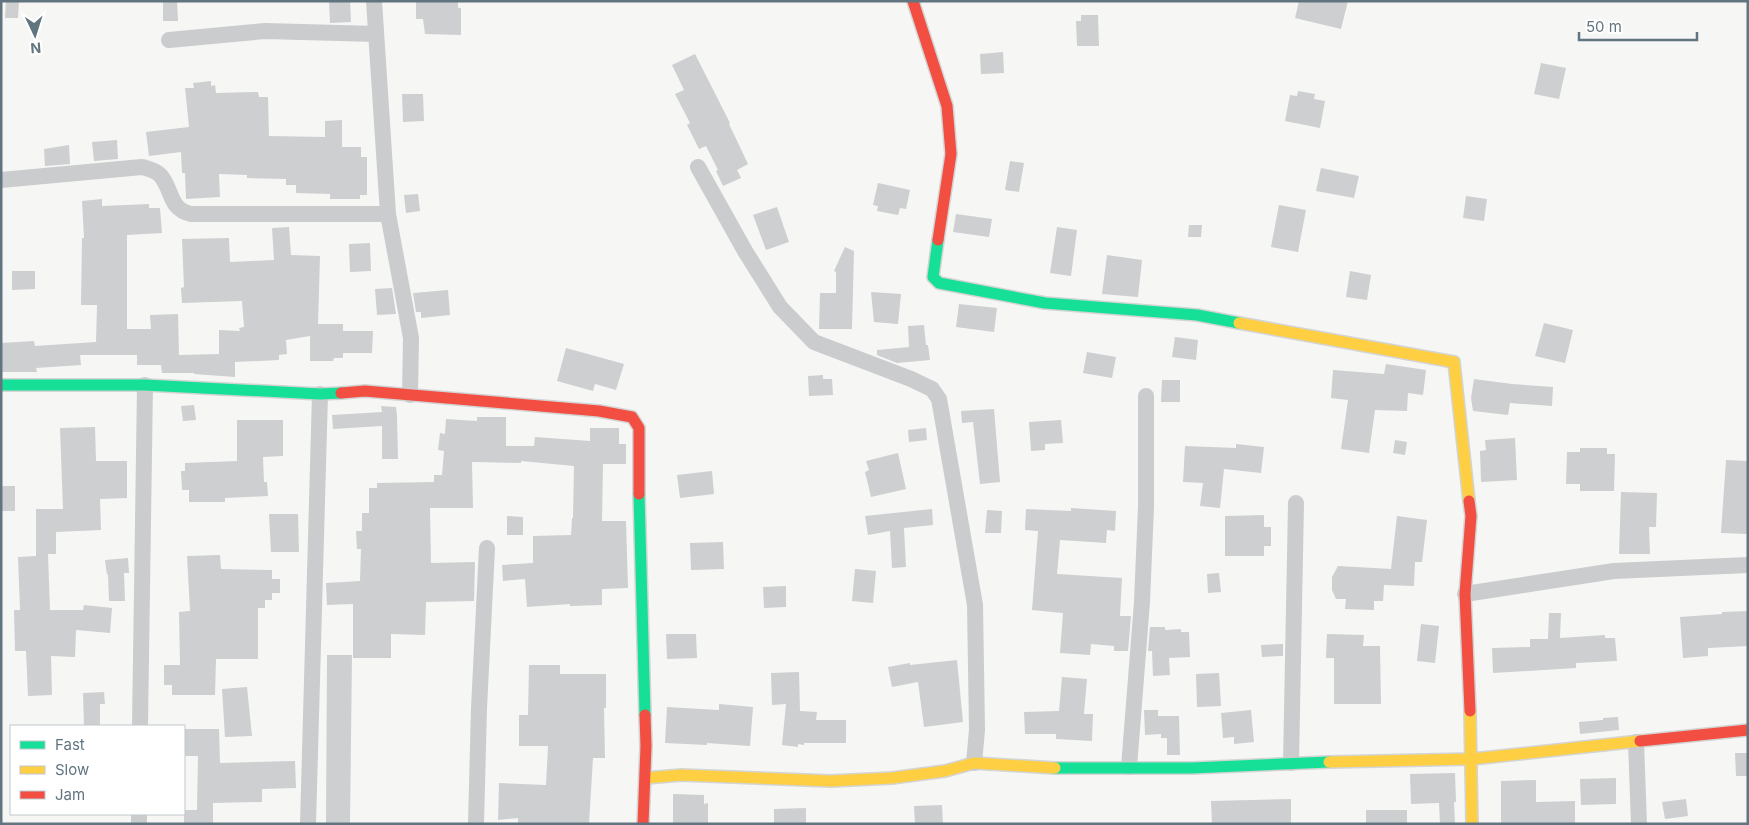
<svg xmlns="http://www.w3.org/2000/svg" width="1749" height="825" viewBox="0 0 1749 825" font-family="Inter,sans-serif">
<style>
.building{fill:#cdcfd0}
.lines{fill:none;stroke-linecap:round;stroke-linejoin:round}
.fast-casing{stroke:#d3d4d4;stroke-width:14}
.slow-casing{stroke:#d3d4d4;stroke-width:14}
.jam-casing{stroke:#d3d4d4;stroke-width:14}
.street{stroke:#cbcccd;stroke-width:16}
.fast{stroke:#16e098;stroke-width:11}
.slow{stroke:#ffcf43;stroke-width:11}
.jam{stroke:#f24e42;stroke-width:11}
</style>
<rect width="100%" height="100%" fill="#f6f6f5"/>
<path class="building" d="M6,1H19L18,18H5Z
M177,1L178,21H163V2Z
M329,1H350L351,22L330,23Z
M416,1H458V8H461V35L425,34L423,19H416Z
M1299,1H1348L1341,29L1295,18Z
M1081,15H1098L1099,46H1077L1076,21H1081Z
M1003,52L1004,73L981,74L980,54Z
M695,54L730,123L729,124L748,164L737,170L741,178L723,186L716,171L718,170L706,146L699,149L687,125L690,123L675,94L684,90L672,65Z
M1541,63L1566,68L1559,99L1534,94Z
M211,81V86L215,85L216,93L258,92L259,97H268L269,136L325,137V121L342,120V147H361V157H367V195H360V199H330V194L296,193V185H286V179L247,178V175L219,174L220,197L186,199L185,173H182L181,152L149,156L146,132L189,127L185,88H194L193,83Z
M1298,91L1315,94L1314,99L1325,101L1320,128L1285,121L1290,95L1297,96Z
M402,94H423L424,121L403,122Z
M117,140L118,159L94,161L92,142Z
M69,145L70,164L45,166L44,149Z
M1010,161L1024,163L1019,192L1005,190Z
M1321,168L1359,176L1354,198L1316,191Z
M878,183L910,190L906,209L900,208L898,215L877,211L878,206L873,205Z
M418,194L420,211L406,213L404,195Z
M1466,196L1487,199L1484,221L1463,218Z
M102,199V206L149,204V208H160L162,233L127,235V329H151L150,315L178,314L179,355L219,354V330L240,331L239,328L244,327L242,301L182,303L181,288L184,287L182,239L229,238L230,262L274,260L272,228L289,227L291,255L320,256L318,324H343V331H373L372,353H343V358H334L333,361H310V336L286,340L287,354L279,355V360L235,362V377L194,374V373H162L161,365H137V355H80L81,365L36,368L37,372H1V343L34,341L35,346L96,342L97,305H81L82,238H84L82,201Z
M1279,205L1306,210L1298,252L1271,247Z
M777,207L789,242L766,250L753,215Z
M956,214L992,219L989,237L953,232Z
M1189,225H1202L1201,237H1188Z
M1057,227L1077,230L1071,276L1050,273Z
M370,243L371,271L350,272L349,244Z
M845,247L854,251L852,329H819L820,293H836V272L834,271Z
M1107,255L1142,260L1138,297L1102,294Z
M12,271H35V289L12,290Z
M1350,271L1371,275L1367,300L1346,297Z
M392,288L396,314L377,315L375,289Z
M448,290L450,315L421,318V312H416L413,293Z
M871,292L901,294L898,324L874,322Z
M959,304L997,308L994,332L956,327Z
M1544,323L1573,330L1565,363L1535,356Z
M924,325L926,345H928L930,360L897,363L877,355V350L909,347L908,326Z
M1175,337L1198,340L1196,360L1172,357Z
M566,348L624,364L616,390L595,384L593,391L557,381Z
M1087,352L1116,357L1112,378L1083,373Z
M1386,364L1426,370L1423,395L1408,393L1407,411L1375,410L1369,453L1341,449L1348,400L1331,398L1333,370L1384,374Z
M823,375V379H832L833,395L809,396L808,376Z
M1474,379L1512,384L1553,387L1552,406L1510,403L1508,415L1473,411L1471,398Z
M1162,380H1180V402H1161Z
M194,405L196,420L183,421L181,406Z
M381,406L396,407L397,416L398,459H382V426L333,429L332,415L382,412Z
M994,409L1000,482L980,484L973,422L962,423L961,411Z
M477,417H506V446H534L535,437L590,441V428H619V444H626V464H603L602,521H626L628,588L602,589V605L570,606V604L527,607L525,579L503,581L502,565L533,563V536L571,535L572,518H573L574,466L521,461V463L472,462L473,508H430L431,563L475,562L474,601L426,602L425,635L391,634V658H353V604L327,605L326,583L360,581L361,549H357L356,531H362V513H369V488H377V483L434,482V475H442L444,451L438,450L440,433L445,434L446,419L477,421Z
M237,420H283V456L263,457L264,482H267L268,496L225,498V502H189V490H182L181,471H185V463L237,461Z
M1061,420L1063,443L1045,444V450L1031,451L1029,422Z
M95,427L96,461H127V498L100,499L101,530L56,532V554H48L50,610H83L84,605L112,608L110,633L76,630L75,657L51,656L52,695L28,696L26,651H15L14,610H20L18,557L36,556V509H63L60,428Z
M926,428L927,440L909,442L908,430Z
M1515,438L1517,480L1481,482L1480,451L1486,450L1485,440Z
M1395,440L1407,442L1405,455L1393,453Z
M1236,444L1264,447L1261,473L1224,469L1220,508L1200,506L1203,483L1183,482L1185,446L1236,448Z
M1580,448H1607V454H1615L1614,491H1580V484H1566L1567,452H1580Z
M898,453L906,489L871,497L865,472L869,470L866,461Z
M1726,460L1748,461V534L1721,533Z
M712,471L714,494L680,498L677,475Z
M1,486H15V511H1Z
M1621,492L1657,493L1656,527H1649L1650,554H1619Z
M1071,508L1116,511L1115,531L1107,530L1106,543L1060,540L1057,574L1122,578L1120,616H1131L1128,651H1114V646L1091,644L1090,655L1060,653L1063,613L1032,610L1038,531L1025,530L1026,509L1071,511Z
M932,509L933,525L904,528L906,567L892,568L890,531L868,535L865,516Z
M987,510L1002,511L1001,533H985Z
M269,514H298L299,552H271Z
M1264,515V527H1271V546H1264V556H1225V516Z
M507,516L523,517V535H507Z
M1397,516L1427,520L1422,562H1415L1414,586L1384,585L1383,601H1374V610L1345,609L1346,599H1336L1332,590V577L1338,566L1391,569Z
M723,542L724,569L691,570L690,543Z
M220,555L221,569L272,570V579H280V593H272V600H265V608H258V659H216L215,695H172V685H164V665H180L179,612L190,611L187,556Z
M128,558L129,573H124L125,601H109L108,574L107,575L105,560Z
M855,569L876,571L873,603L852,601Z
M1219,573L1221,592L1208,593L1207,574Z
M786,586V607L764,608L763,587Z
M1748,611V646L1708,648V656L1683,658L1680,617L1722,614V612Z
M1549,613H1561L1560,638L1605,635V638H1615L1617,661L1576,663V668L1493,673L1492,648L1530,647V639H1548Z
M1421,624L1439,626L1435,663L1417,661Z
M1150,627H1165V630L1181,629V632H1189L1190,657L1169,658L1170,675L1153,676L1152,651H1148Z
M666,634H696L697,658L667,659Z
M1327,634L1364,635L1363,646H1380L1381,704H1334V658H1326Z
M1283,644V656L1262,657L1261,645Z
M327,655H352L350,824H326Z
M957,660L963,722L924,727L918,682L892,687L888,667L910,663V665Z
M529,665H560V674H606V708H604L605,758H593L589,824H518V818L498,820L499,783L546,785L548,746H519V715H528Z
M799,672L800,711L817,712L816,720H846V743H804V745L798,744V747L782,745L786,704L772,705L771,673Z
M1219,673L1221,706L1197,707L1196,674Z
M1062,677L1087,679L1084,714H1093L1092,741L1056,739V734H1025L1024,712L1059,711Z
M247,687L252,736L225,737L222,689Z
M104,692L105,704H100V726H84L83,693Z
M719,704L753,707L750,746L707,743V745L665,743L667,707L719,710Z
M1144,710H1158V716H1179L1180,755H1167V738H1161V734L1145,735Z
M1251,710L1254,742L1234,744V737L1223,738L1221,713Z
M1618,717L1619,730L1580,734L1579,722L1603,720V718Z
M184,729H219L220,763L295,761L296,788L262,789V802L213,803V824H184V810H197L198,756H184Z
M1735,753H1748V776H1736Z
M1455,773L1456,802H1454L1455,823L1440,824L1439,803L1411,804L1410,774Z
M1616,778V804L1581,805L1580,779Z
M1536,780V802L1575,801V824H1501V781Z
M673,794L704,795V804L708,803V823L673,824Z
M1291,799V824H1212L1211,801Z
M1686,799L1688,816L1665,819L1662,802Z
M942,805L943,824H915L914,806Z
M806,808V824H774V809Z
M1366,810H1407V824H1366Z"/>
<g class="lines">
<g class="fast-casing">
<path id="fast" d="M938,240L933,277L939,283L1045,303L1197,315L1239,323
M1,385H145L320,394L341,393
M639,494L645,715
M1055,768H1192L1329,762"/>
</g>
<g class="slow-casing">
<path id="slow" d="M1239,323L1454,362L1469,501
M1470,711L1472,824
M1329,762L1472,759L1640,741
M646,778L681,775L831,781L892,778L945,771L974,763L1055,768"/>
</g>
<g class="jam-casing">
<path id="jam" d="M913,1L947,106L951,154L938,240
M341,393L365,391L599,411L632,417L639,428V494
M1469,501L1471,516L1465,594L1470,711
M1640,741L1748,730
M643,824L646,746L645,715"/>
</g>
<path class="street" d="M374,1L388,214L411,338L410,395
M169,40L265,31L376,34
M698,167L745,251L780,307L814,342L911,379L932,389L939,399L975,605L977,730L974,763
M1,180L142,167C149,169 155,170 160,175C173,189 168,209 191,214H388
M1465,594L1614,571L1748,565
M140,726L145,385
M1636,742L1639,824
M1291,763L1296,503
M1129,767L1142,602L1146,507V396
M139,824V814
M308,824L320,394
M476,824L479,708L487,548"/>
<use href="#fast" class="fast"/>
<use href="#slow" class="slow"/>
<use href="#jam" class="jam"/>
</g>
<rect width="1749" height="825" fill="none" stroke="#617580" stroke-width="5"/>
<rect x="10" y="725" width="175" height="90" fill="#ffffff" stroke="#c0c8cc"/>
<rect x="20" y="741" width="25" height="8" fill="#16e098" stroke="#c0c8cc"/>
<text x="55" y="750" font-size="15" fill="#617580">Fast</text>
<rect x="20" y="766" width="25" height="8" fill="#ffcf43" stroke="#c0c8cc"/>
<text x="55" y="775" font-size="15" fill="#617580">Slow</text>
<rect x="20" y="791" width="25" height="8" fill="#f24e42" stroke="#c0c8cc"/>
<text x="55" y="800" font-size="15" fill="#617580">Jam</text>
<g transform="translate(35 35) rotate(176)" stroke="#ffffff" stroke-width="4" paint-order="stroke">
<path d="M0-4L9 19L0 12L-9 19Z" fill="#617580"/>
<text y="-8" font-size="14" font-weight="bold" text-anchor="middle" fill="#617580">N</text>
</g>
<path d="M1579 32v8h118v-8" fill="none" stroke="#617580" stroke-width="2.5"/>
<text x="1586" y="32" font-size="15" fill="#617580" stroke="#ffffff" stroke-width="4" paint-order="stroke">50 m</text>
</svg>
